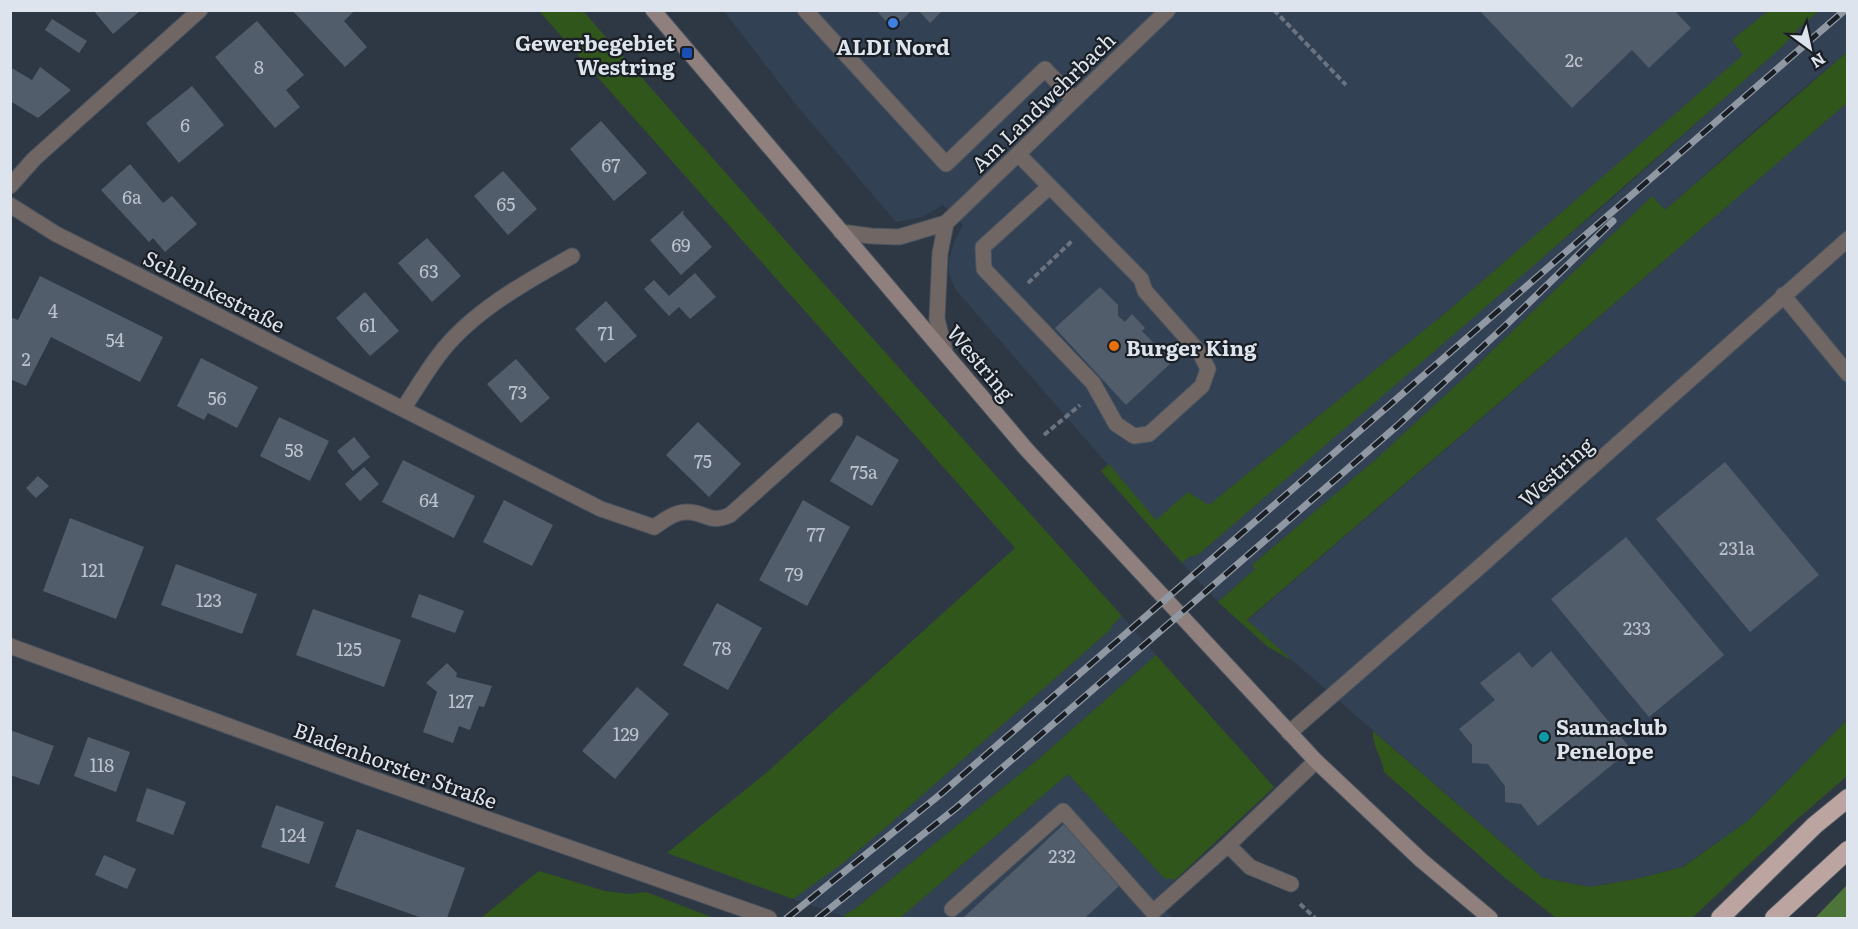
<svg xmlns="http://www.w3.org/2000/svg" width="1858" height="929" viewBox="0 0 1858 929" font-family="Literata,serif">
<style>
.built{fill:#334154}
.green{fill:#31561b}
.forest{fill:#4d7539}
.building{fill:#525d6c}
.lines{fill:none;stroke-linecap:round;stroke-linejoin:round}
.lane-casing{stroke:#4a5460;stroke-width:17}
.street-casing{stroke:#4a5460;stroke-width:17}
.secondary-casing{stroke:#4a5460;stroke-width:17}
.highway-casing{stroke:#4a5460;stroke-width:20}
.path{stroke:#6a737f;stroke-width:4;stroke-dasharray:6 3;stroke-linecap:butt}
.lane{stroke:#706664;stroke-width:15}
.street{stroke:#706664;stroke-width:15}
.secondary{stroke:#8f807d;stroke-width:15}
.highway{stroke:#bca5a1;stroke-width:18}
.rail-casing{stroke:#9098a3;stroke-width:7}
.rail{stroke:#1a1f25;stroke-width:4.5;stroke-dasharray:14;stroke-linecap:butt}
.shop-dot{fill:#3f7fe0;stroke:#1a1f25;stroke-width:2}
.transit-dot{fill:#1a4fb4;stroke:#1a1f25;stroke-width:2}
.food-dot{fill:#e8710a;stroke:#1a1f25;stroke-width:2}
.culture-dot{fill:#0f9aa8;stroke:#1a1f25;stroke-width:2}
.labels{text-anchor:middle;dominant-baseline:central;stroke-width:4.5;stroke-linejoin:round;paint-order:stroke}
.number-label{font-size:18px;fill:#bbc2cd}
.poi-label{font-size:21px;font-weight:bold;fill:#dee4ed;stroke:#1a1f25;text-anchor:start}
.street-label{font-size:21px;fill:#dee4ed;stroke:#1a1f25}
</style>
<rect width="100%" height="100%" fill="#2e3845"/>
<path class="built" d="M724,11H1768L1732,40L1744,55L1449,310L1209,505L1156,520L956,290L949,274V260L954,242L963,225L943,205L922,217L896,222L798,107Z
M1819,11H1847V52L1781,107L1665,210L1652,196L1465,377L1375,460L1252,565L1255,569L1218,602L1182,563L1189,557L1199,554L1490,302L1615,196L1784,45L1800,27Z
M1847,103V720L1749,820L1682,867L1636,879L1590,887L1543,878L1247,621Z
M1122,616L1156,655L1042,756L856,908L843,916L793,899L885,828L1111,629L1112,625Z
M1068,774L1165,879H1176L1155,899L1173,918H900Z"/>
<path class="green" d="M539,11H583L806,264L1122,616L1112,625L1111,629L885,828L843,863L793,899L667,853L765,774L1015,548Z
M1768,11H1819L1800,27L1784,45C1592,217 1395,385 1199,554L1189,557L1182,563L1101,471L1109,464L1156,520L1188,492L1209,505L1449,310L1743,55L1732,40Z
M1847,52V103L1247,620L1293,661L1268,647L1218,602L1255,569L1252,565L1375,460L1465,377L1652,196L1665,210Z
M1156,655L1274,787L1176,879H1165L1068,774L900,918H849L843,916L856,908L1042,756Z
M1847,720V776L1795,821L1692,918H1556L1504,877L1384,772C1382,756 1372,747 1373,731L1543,878L1590,887L1636,879L1683,867L1749,820Z
M539,871L605,891L630,894L646,892L714,918H481Z"/>
<path class="forest" d="M1847,885V918H1815Z"/>
<path class="building" d="M93,10H141L113,34Z
M292,10H355L344,21L367,47L345,67Z
M876,10H912L893,29Z
M918,10H943L930,23Z
M1479,10H1674L1691,28L1649,68L1632,50L1572,108Z
M52,19L87,41L79,53L45,30Z
M257,21L304,75L286,90L300,107L275,128L215,57Z
M10,67L32,80L40,67L71,90L38,118L10,101Z
M192,86L224,125L179,163L146,123Z
M601,121L647,173L614,201L570,149Z
M130,164L163,203L172,196L197,224L165,252L153,238L149,242L101,190Z
M503,171L537,209L508,235L474,196Z
M684,210L683,214L712,247L681,275L650,240Z
M427,238L461,276L432,302L398,263Z
M695,273L716,297L690,319L679,307L669,316L644,289L654,280L669,296Z
M40,276L163,337L140,382L51,337L26,386L10,379V317L18,320Z
M1100,287L1118,305V316L1125,322L1132,314L1145,328L1142,331L1172,362L1126,405L1055,328Z
M365,292L399,331L370,356L336,318Z
M606,301L637,336L605,363L575,329Z
M201,358L258,387L237,428L208,413L204,420L177,406Z
M516,359L550,398L521,423L487,384Z
M279,417L329,441L310,481L260,456Z
M698,422L741,464L709,497L666,455Z
M857,435L899,460L872,506L830,481Z
M354,437L370,457L353,471L337,451Z
M403,460L475,496L454,538L382,502Z
M1725,462L1819,575L1750,632L1656,519Z
M364,467L379,484L360,501L345,484Z
M38,476L49,486L36,498L26,488Z
M504,500L553,525L532,566L483,542Z
M803,500L850,527L807,606L759,580Z
M70,518L144,547L116,619L43,591Z
M1626,537L1724,655L1649,717L1551,599Z
M176,564L257,594L242,634L161,605Z
M419,594L464,611L455,633L411,617Z
M717,603L762,628L728,690L683,665Z
M313,609L401,640L384,687L296,655Z
M1551,651L1631,749L1538,826L1521,804L1505,802V786L1488,764L1472,763V745L1459,729L1495,700L1480,683L1519,652L1532,668Z
M447,663L457,673L456,677L492,686L484,707L479,706L470,730L459,726L453,743L423,732L437,692L426,683Z
M637,687L669,714L615,779L582,751Z
M10,730L54,746L39,785L10,775Z
M88,737L130,752L116,792L74,776Z
M147,788L186,802L173,835L136,821Z
M276,805L324,822L309,864L261,847Z
M1064,824L1120,885L1086,917L1088,918H963Z
M357,829L465,868L447,918H422L335,887Z
M104,855L136,869L127,889L95,875Z"/>
<g class="lines">
<g class="lane-casing">
<path id="lane" d="M805,10L946,164L1045,69L1074,100
M1018,154L1141,279L1145,291L1200,353L1208,369L1202,386L1149,434L1134,436L1116,424L1093,383L984,269L983,247L1049,187
M841,232L871,236L899,237L946,223L1168,10
M1783,295L1848,374
M945,351L937,319L940,253L946,223
M654,527C665,520 675,511 689,512C707,513 709,524 730,515L835,421
M1228,845L1250,867L1291,884
M952,909L1063,811L1153,912L1228,845L1316,761"/>
</g>
<g class="street-casing">
<path id="street" d="M10,186L34,159L200,10
M10,205L56,234L601,509L654,527
M403,409C415,391 426,372 439,355C471,312 526,282 572,256
M10,646L365,776L769,918
M1289,733L1475,571L1848,239"/>
</g>
<g class="secondary-casing">
<path id="secondary" d="M653,10L1027,450L1316,761L1421,860L1490,918"/>
</g>
<g class="highway-casing">
<path id="highway" d="M1720,918L1815,825L1848,798
M1774,918L1848,850"/>
</g>
<path class="path" d="M1274,10L1346,85
M1028,283L1073,240
M1044,435L1080,405
M1300,904L1314,917V918"/>
<use href="#lane" class="lane"/>
<use href="#street" class="street"/>
<use href="#secondary" class="secondary"/>
<use href="#highway" class="highway"/>
<g class="rail-casing">
<path id="rail" d="M787,918L942,793L1845,10
M818,918L956,808L1397,426L1506,325L1613,221"/>
</g>
<use href="#rail" class="rail"/>
</g>
<circle class="shop-dot" cx="893" cy="23" r="6"/>
<rect class="transit-dot" x="681" y="47" width="12" height="12" rx="3"/>
<circle class="food-dot" cx="1114" cy="346" r="6"/>
<circle class="culture-dot" cx="1544" cy="737" r="6"/>
<g class="labels">
<g class="number-label">
<text x="1574" y="59">2c</text>
<text x="259" y="66">8</text>
<text x="185" y="124">6</text>
<text x="611" y="164">67</text>
<text x="132" y="196">6a</text>
<text x="506" y="203">65</text>
<text x="681" y="244">69</text>
<text x="429" y="270">63</text>
<text x="53" y="310">4</text>
<text x="368" y="324">61</text>
<text x="606" y="332">71</text>
<text x="115" y="339">54</text>
<text x="26" y="358">2</text>
<text x="518" y="391">73</text>
<text x="217" y="397">56</text>
<text x="294" y="449">58</text>
<text x="703" y="460">75</text>
<text x="864" y="471">75a</text>
<text x="429" y="499">64</text>
<text x="816" y="533">77</text>
<text x="1737" y="547">231a</text>
<text x="93" y="569">121</text>
<text x="794" y="573">79</text>
<text x="209" y="599">123</text>
<text x="1637" y="627">233</text>
<text x="722" y="647">78</text>
<text x="349" y="648">125</text>
<text x="461" y="700">127</text>
<text x="626" y="733">129</text>
<text x="102" y="764">118</text>
<text x="293" y="834">124</text>
<text x="1062" y="855">232</text>
</g>
<g class="poi-label">
<text x="675" y="41" text-anchor="end">Gewerbegebiet<tspan x="675" dy="24">Westring</tspan></text>
<text x="893" y="45" text-anchor="middle">ALDI Nord</text>
<text x="1126" y="346">Burger King</text>
<text x="1556" y="725">Saunaclub<tspan x="1556" dy="24">Penelope</tspan></text>
</g>
<g class="street-label">
<text transform="translate(1042 101) rotate(-44)">Am Landwehrbach</text>
<text transform="translate(215 290) rotate(27)">Schlenkestraße</text>
<text transform="translate(982 362) rotate(50)">Westring</text>
<text transform="translate(1555 471) rotate(-42)">Westring</text>
<text transform="translate(396 764) rotate(20)">Bladenhorster Straße</text>
</g>
</g>
<rect width="1858" height="929" fill="none" stroke="#dee4ed" stroke-width="24"/>
<g transform="translate(1810 48) rotate(147)" stroke="#1a1f25" stroke-width="4.5" paint-order="stroke">
<path d="M0-4.5L10 22L0 15L-10 22Z" fill="#dee4ed"/>
<text y="-9" font-size="16" font-weight="bold" text-anchor="middle" fill="#dee4ed">N</text>
</g>
</svg>
